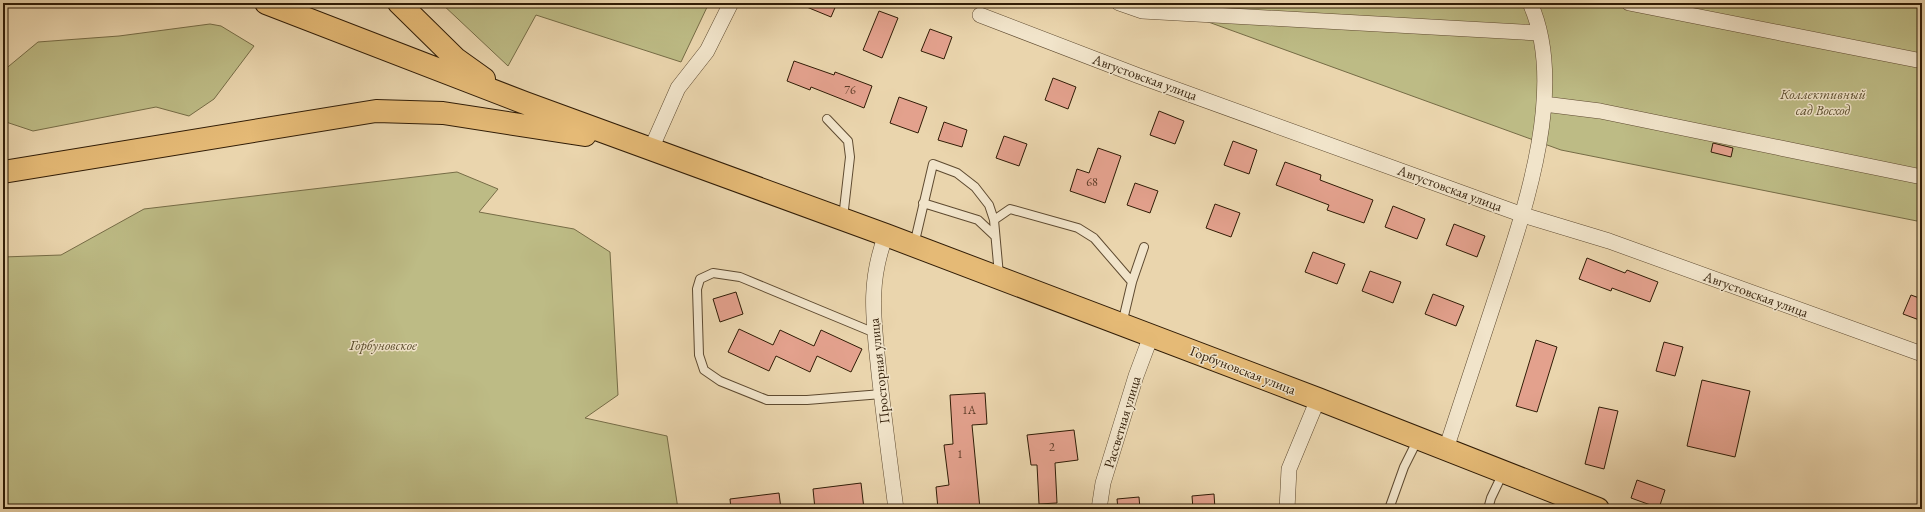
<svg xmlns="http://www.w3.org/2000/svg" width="1925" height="512" viewBox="0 0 1925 512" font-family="'EB Garamond',serif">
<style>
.green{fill:#bdbb85;stroke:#766c46}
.building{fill:#e3a18d;stroke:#301c06}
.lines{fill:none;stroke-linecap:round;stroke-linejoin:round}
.service-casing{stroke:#5e4a30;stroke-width:10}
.minor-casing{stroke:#5e4a30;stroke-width:16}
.primary-casing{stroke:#301c06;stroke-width:24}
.service{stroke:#f1e4ca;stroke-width:8}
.minor{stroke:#f1e4ca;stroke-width:15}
.primary{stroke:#e5ba76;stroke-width:22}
.labels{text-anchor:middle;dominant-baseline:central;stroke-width:3;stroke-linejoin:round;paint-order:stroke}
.number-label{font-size:12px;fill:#5d3d28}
.street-label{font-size:14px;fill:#301c06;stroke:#f1e4ca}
.park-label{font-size:14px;font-style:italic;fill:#5a4c2c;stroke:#f1e4ca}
</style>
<rect width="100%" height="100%" fill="#ead5ad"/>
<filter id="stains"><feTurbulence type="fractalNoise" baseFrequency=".005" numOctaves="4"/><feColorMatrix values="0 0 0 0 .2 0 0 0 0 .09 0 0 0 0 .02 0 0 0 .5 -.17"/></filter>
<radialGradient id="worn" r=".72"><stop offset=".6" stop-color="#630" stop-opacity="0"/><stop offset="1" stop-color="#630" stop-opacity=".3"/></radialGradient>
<path class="green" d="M441,3H709L681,62L536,15L508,66Z
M1156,3H1922V222L1561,150Z
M210,24L221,26L254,46L214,99L189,116L156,107L33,131L3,121V71L38,42L119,36Z
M457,172L498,189L479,212L574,229L610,252L618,395L585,418L667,436L678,509H3V257L61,255L144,209Z"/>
<path class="building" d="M797,3H837L831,17Z
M879,11L898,18L882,58L863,50Z
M930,29L952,37L944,59L921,51Z
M794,61L834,75L835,72L872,86L864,108L811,87L810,90L787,81Z
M1053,78L1076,87L1068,109L1045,100Z
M899,97L927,107L918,133L890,123Z
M1159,111L1184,121L1175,144L1150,135Z
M944,122L967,130L962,147L938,140Z
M1004,136L1027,144L1019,166L996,158Z
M1233,141L1257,150L1249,174L1224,165Z
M1713,143L1733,148L1731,157L1711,152Z
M1098,148L1121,156L1105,203L1070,191L1077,169L1089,173Z
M1285,162L1321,175L1320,180L1373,200L1364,223L1327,210L1329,205L1276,185Z
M1135,183L1158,191L1150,213L1127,205Z
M1215,204L1240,213L1231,237L1206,228Z
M1393,206L1425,219L1417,239L1385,227Z
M1454,224L1485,236L1477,257L1446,245Z
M1313,252L1345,264L1337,284L1305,272Z
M1587,258L1625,273L1627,270L1658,282L1650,302L1612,288L1611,291L1579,279Z
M1370,271L1401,282L1393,303L1362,291Z
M736,292L743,314L720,322L713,299Z
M1433,294L1464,306L1456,326L1425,314Z
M1911,295L1922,299V321L1903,314Z
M739,329L773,345L780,330L814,346L821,330L862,349L851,372L817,356L810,372L776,356L769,371L728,352Z
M1536,340L1557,347L1537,412L1516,406Z
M1664,342L1683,347L1675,376L1656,371Z
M1702,380L1750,391L1735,457L1687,446Z
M985,393L987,424L972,425L980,509H938L936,487L949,485L944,445L953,444L950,395Z
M1599,407L1618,411L1604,469L1585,464Z
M1074,430L1078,460L1055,463L1057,503L1039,504L1037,465H1031L1027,435Z
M1637,480L1665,490L1659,508L1631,498Z
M861,483L864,509H815L813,489Z
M779,493L781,509H731L730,499Z
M1214,494L1215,509H1193L1192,496Z
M1139,497L1140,509H1118L1117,499Z"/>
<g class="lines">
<g class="service-casing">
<path id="service" d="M827,119L848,141L850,157L843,218
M923,203L978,220L995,236
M994,220L1010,209L1078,228L1094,238L1132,282
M914,245L933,164L957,173L975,187L989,205L994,220L999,275
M1122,324L1132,282L1144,247
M875,333L740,277L713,273L700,279L697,289L699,355L704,370L720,381L767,400H807L882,394
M1389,509L1404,467L1418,439
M1488,509L1491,498L1503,473"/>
</g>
<g class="minor-casing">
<path id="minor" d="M1119,3L1142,11L1540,33
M1629,3L1922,61
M980,15L1139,76L1523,215L1609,241L1922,354
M1544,104L1600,111L1922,177
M651,149L678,88L707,51L731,3
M886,235C867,284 874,322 879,373C884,418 890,464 896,509
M1446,449C1462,400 1478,352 1494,303C1522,218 1569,89 1530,3
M1099,509L1103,483L1136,376L1151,336
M1287,509L1289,469L1318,399"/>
</g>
<g class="primary-casing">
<path id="primary" d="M266,3L525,103L886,235L1318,399L1598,509
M399,3L456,59L484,79
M3,172L376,111L443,113L585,135"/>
</g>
<use href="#service" class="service"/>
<use href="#minor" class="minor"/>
<use href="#primary" class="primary"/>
</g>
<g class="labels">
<g class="number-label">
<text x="850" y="90">76</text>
<text x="1092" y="182">68</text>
<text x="969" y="410">1А</text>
<text x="1052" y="447">2</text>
<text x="960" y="454">1</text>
</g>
<g class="street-label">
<text transform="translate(1145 77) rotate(20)">Августовская улица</text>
<text transform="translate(1450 188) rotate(20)">Августовская улица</text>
<text transform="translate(1756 294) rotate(20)">Августовская улица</text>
<text transform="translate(1243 370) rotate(21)">Горбуновская улица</text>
<text transform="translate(879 371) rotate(-96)">Просторная улица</text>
<text transform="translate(1122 422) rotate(-73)">Рассветная улица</text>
</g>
<g class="park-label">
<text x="1823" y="94">Коллективный<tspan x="1823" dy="16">сад Восход</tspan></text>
<text x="383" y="345">Горбуновское</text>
</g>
</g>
<rect width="1925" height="512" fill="none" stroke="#ead5ad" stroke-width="16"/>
<rect x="4" y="4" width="1917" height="504" fill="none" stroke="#301c06" stroke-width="2"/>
<rect x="8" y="8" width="1909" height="496" fill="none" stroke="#301c06"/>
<rect width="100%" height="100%" filter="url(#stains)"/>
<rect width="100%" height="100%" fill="url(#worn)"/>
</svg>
